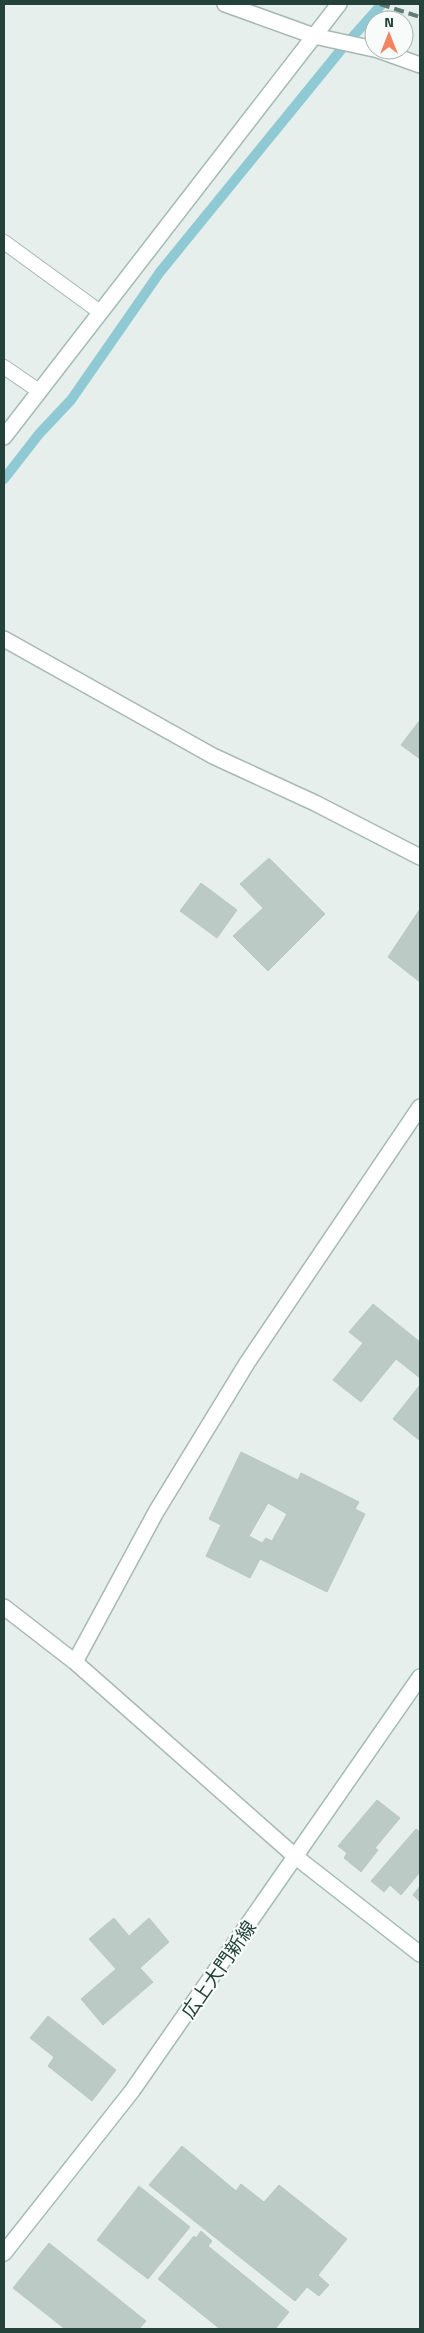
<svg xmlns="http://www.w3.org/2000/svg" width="424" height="2333" viewBox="0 0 424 2333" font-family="'Titillium Web','Noto Sans JP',sans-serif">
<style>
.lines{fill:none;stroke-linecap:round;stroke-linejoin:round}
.stream{stroke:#8ec9d4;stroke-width:10}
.building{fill:#bbcac4;stroke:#b8c9c2;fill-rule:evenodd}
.lane-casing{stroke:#a8b8b2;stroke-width:16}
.street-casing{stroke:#a8b8b2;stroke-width:18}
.secondary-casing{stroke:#a4bbb3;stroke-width:18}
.lane{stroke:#fff;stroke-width:14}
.street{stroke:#fff;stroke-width:15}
.secondary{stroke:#fff;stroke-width:15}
.rail{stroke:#5f7d75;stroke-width:4;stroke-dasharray:10 5;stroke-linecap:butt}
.labels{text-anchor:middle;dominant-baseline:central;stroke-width:4.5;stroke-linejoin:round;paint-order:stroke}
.street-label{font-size:19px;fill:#24423a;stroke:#f7fbf9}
</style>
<rect width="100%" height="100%" fill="#e6efeb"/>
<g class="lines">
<path class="stream" d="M4,479L39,434L71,400L160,272L340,51L382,4"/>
</g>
<path class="building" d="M420,720V759L401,745Z
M269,858L325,914L268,971L233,936L263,908L240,884Z
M201,883L237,910L217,938L180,911Z
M420,909V982L388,957Z
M373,1304L420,1342V1378L396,1359L361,1402L333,1380L363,1343L349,1332Z
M420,1385V1439L419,1440L393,1419Z
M241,1452L298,1480L301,1473L359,1502L355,1509L365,1514L327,1592L260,1559L250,1578L206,1556L221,1525L209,1519ZM268,1503L287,1514L272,1541L266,1538L262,1543L249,1536Z
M377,1800L400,1818L375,1848L378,1850L361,1872L344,1858L347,1853L338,1846Z
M416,1829L420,1832V1872L401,1895L390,1885L384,1892L371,1881Z
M420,1886V1902L413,1895Z
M114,1918L129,1936L149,1918L169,1942L140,1968L153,1982L103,2025L81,1999L116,1969L89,1939Z
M48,2016L116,2070L92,2101L48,2066L54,2057L30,2038Z
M182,2146L236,2191L241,2184L264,2202L279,2185L347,2239L318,2275L329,2285L319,2296L307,2287L295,2301L149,2185Z
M139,2186L190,2227L148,2279L97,2240Z
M201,2231L212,2241L208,2246L289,2312L275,2329H220L158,2279L194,2236L196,2238Z
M49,2243L146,2321L139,2329H65L13,2288Z"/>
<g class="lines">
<g class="lane-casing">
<path id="lane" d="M4,242L100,312
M4,367L39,391"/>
</g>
<g class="street-casing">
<path id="street" d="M225,4L314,36L374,49
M378,50L420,65
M4,639L213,756L315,803L420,857
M4,1607L75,1662L296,1857
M75,1662L156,1512L247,1363L420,1107"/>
</g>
<g class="secondary-casing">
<path id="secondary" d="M4,437L339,4
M296,1857L420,1954
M4,2253L132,2091L420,1677"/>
</g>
<use href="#lane" class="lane"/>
<use href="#street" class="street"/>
<use href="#secondary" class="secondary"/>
<path class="rail" d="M380,4L420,17"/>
</g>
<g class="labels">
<g class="street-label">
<text transform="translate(218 1969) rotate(-55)">広上大門新線</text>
</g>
</g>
<rect width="424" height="2333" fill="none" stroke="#24423a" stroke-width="10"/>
<g transform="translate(389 35)"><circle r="24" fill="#f7fbf9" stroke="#a3b1ad"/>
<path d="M0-4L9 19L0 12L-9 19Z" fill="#f4845f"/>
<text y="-8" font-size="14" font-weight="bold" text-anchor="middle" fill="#24423a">N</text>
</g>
</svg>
